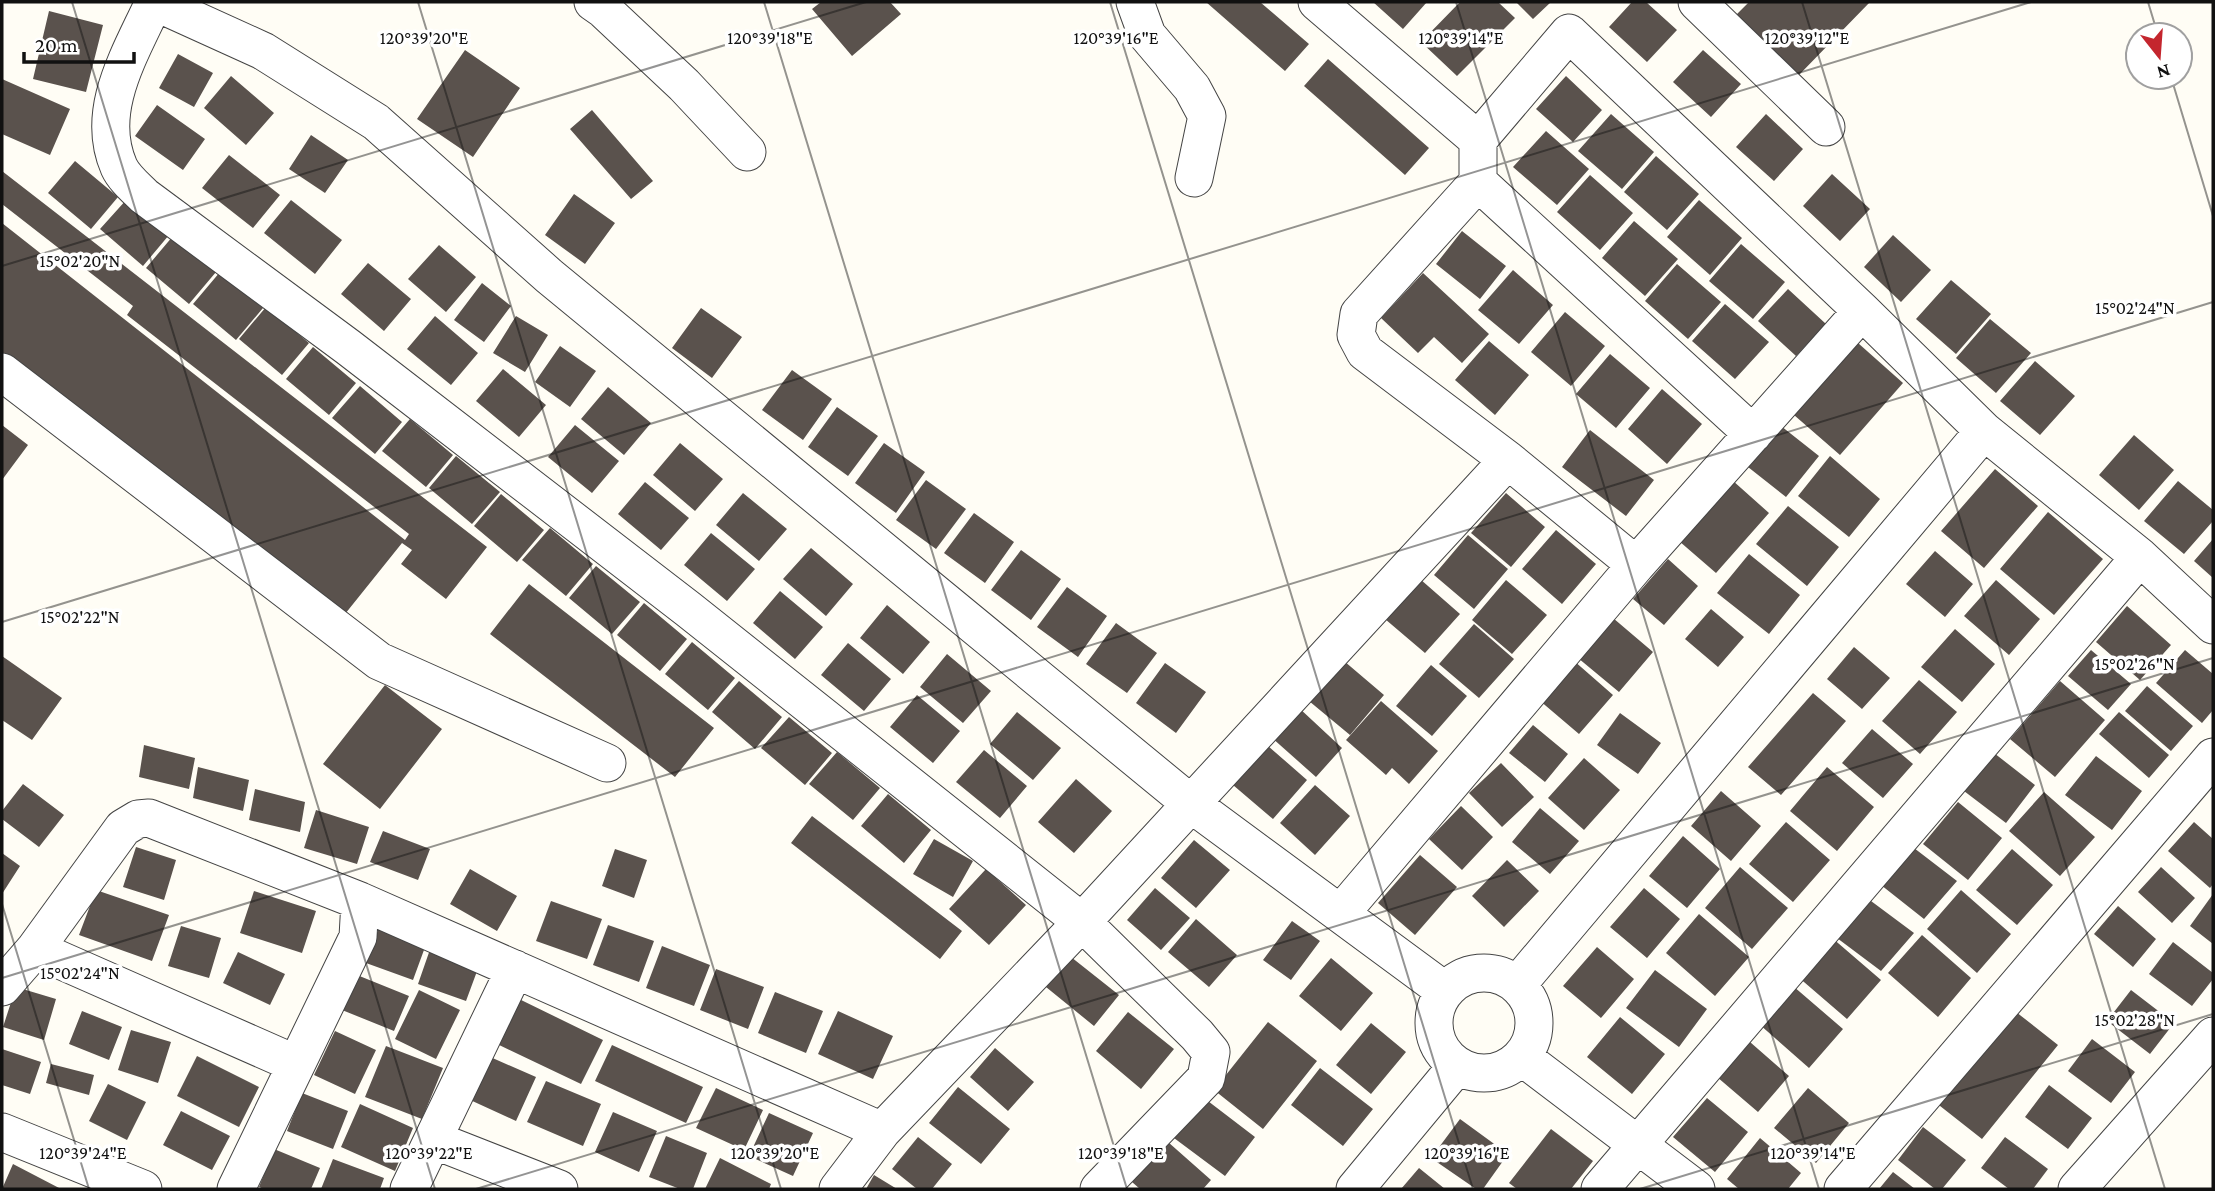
<svg xmlns="http://www.w3.org/2000/svg" width="2215" height="1191" viewBox="0 0 2215 1191" font-family="'Crimson Pro',serif">
<style>
.building{fill:#5a524d}
.lines{fill:none;stroke-linecap:round;stroke-linejoin:round}
.minor-casing{stroke:#444;stroke-width:39}
.minor{stroke:#fff;stroke-width:37}
.ticks{fill:none;stroke:#111;stroke-width:2;stroke-opacity:0.45}
.ticks-label{font-size:18px;text-anchor:middle;fill:#111;stroke:#fff;stroke-width:7;stroke-linejoin:round;paint-order:stroke}
</style>
<rect width="100%" height="100%" fill="#fffdf5"/>
<path class="building" d="M821,2H890L901,14L852,56L812,9Z
M1206,2H1260L1309,44L1285,71Z
M1373,2H1427L1403,29Z
M1460,2H1498L1515,18L1457,76L1421,42Z
M1516,2H1551L1533,19Z
M1632,2H1646L1677,30L1647,62L1609,27Z
M1749,2H1870L1797,77L1734,17Z
M49,11L103,25L86,92L33,79Z
M465,50L520,88L473,157L417,119Z
M1703,50L1741,84L1711,117L1673,82Z
M178,54L213,73L194,107L159,88Z
M1328,59L1429,148L1405,175L1304,86Z
M231,76L274,113L246,145L204,108Z
M1566,76L1602,110L1573,142L1536,109Z
M2,79L70,109L50,155L2,134Z
M157,105L205,139L183,170L135,136Z
M592,110L653,181L631,199L570,129Z
M1611,114L1654,152L1622,189L1578,151Z
M1766,114L1803,149L1774,181L1736,147Z
M1546,131L1589,169L1557,205L1513,167Z
M311,135L348,160L325,193L289,169Z
M229,155L280,195L253,228L202,188Z
M1656,156L1699,194L1667,230L1624,192Z
M75,161L118,197L91,229L48,193Z
M2,171L487,547L446,599L401,564L412,550L402,543L341,619L2,352V223L405,540L409,534L127,315L133,306L2,204Z
M1832,174L1870,209L1840,241L1803,206Z
M1590,175L1633,213L1600,250L1557,212Z
M574,194L615,223L585,264L545,235Z
M127,199L169,235L143,266L100,229Z
M291,200L342,240L315,274L264,233Z
M1699,200L1742,238L1710,275L1667,237Z
M1634,221L1678,259L1645,296L1602,258Z
M1462,231L1506,266L1480,299L1436,264Z
M1893,235L1931,270L1901,302L1864,267Z
M173,236L216,272L189,304L146,268Z
M1741,244L1785,282L1753,319L1709,281Z
M439,245L476,277L446,312L408,279Z
M368,263L411,299L384,331L341,294Z
M1677,264L1721,302L1688,339L1645,301Z
M1513,270L1553,305L1519,344L1478,310Z
M220,272L263,308L236,340L193,304Z
M1423,273L1489,334L1462,363L1434,337L1418,353L1381,318Z
M1951,280L1991,314L1956,354L1916,319Z
M482,283L511,306L484,342L454,320Z
M1788,289L1826,324L1796,356L1758,321Z
M1725,304L1769,342L1735,379L1692,341Z
M266,307L309,343L282,375L239,339Z
M701,308L742,337L712,378L672,348Z
M1565,312L1605,346L1571,386L1531,352Z
M435,316L478,353L451,385L407,349Z
M516,316L548,335L525,372L493,353Z
M1990,319L2031,353L1996,393L1956,358Z
M1489,341L1529,375L1495,415L1455,380Z
M1858,343L1903,383L1840,455L1794,415Z
M560,346L596,371L570,407L535,382Z
M313,347L356,383L329,415L286,379Z
M1610,354L1650,388L1616,428L1576,394Z
M2035,361L2075,396L2040,435L2000,401Z
M503,369L546,405L519,437L476,401Z
M792,370L832,399L803,440L762,410Z
M360,386L402,422L375,454L332,418Z
M608,387L651,423L624,455L581,419Z
M1662,389L1702,424L1667,464L1628,429Z
M837,407L878,436L848,476L808,447Z
M410,419L453,455L426,487L382,451Z
M2,425L28,445L2,480Z
M575,425L619,461L592,493L548,457Z
M1781,426L1819,456L1786,497L1748,467Z
M1590,430L1654,480L1626,516L1562,467Z
M2134,435L2174,470L2139,510L2099,475Z
M680,443L723,479L695,511L653,475Z
M884,443L925,472L896,513L855,483Z
M456,456L500,492L472,524L429,488Z
M1830,456L1880,499L1849,537L1798,496Z
M1995,469L2038,506L1984,568L1941,531Z
M926,480L966,509L936,549L896,520Z
M1732,480L1769,513L1716,573L1679,541Z
M2178,481L2213,510V521L2184,554L2144,521Z
M645,482L689,518L661,550L618,514Z
M743,493L787,529L759,561L716,525Z
M1506,493L1545,527L1511,567L1471,533Z
M501,494L544,530L517,562L474,526Z
M1788,506L1839,547L1807,586L1756,544Z
M2048,512L2103,559L2054,615L2000,569Z
M974,513L1014,542L985,583L944,553Z
M550,528L593,564L566,596L522,560Z
M1556,530L1596,564L1562,604L1522,569Z
M711,533L755,569L727,601L684,565Z
M1468,535L1508,569L1474,609L1434,575Z
M2213,539V578L2194,561Z
M811,548L853,584L826,616L783,579Z
M1021,550L1061,579L1031,620L991,590Z
M1935,551L1973,584L1945,617L1906,584Z
M1749,554L1800,595L1769,634L1717,593Z
M1668,559L1698,586L1664,625L1633,599Z
M596,566L640,602L612,634L569,598Z
M1420,579L1460,614L1425,653L1385,619Z
M1506,580L1547,615L1512,654L1472,620Z
M1996,580L2040,619L2009,655L1964,616Z
M529,584L714,728L675,777L490,634Z
M1067,587L1107,616L1078,657L1037,627Z
M780,591L823,627L795,659L753,623Z
M644,603L687,639L660,671L617,635Z
M887,605L930,642L903,674L860,638Z
M2127,606L2171,645L2140,680L2096,642Z
M1711,609L1744,637L1718,667L1685,639Z
M1613,618L1653,652L1619,692L1578,658Z
M1116,623L1157,653L1127,693L1086,664Z
M1474,624L1514,659L1479,698L1439,664Z
M1955,629L1995,664L1962,702L1921,667Z
M692,642L735,678L708,710L665,674Z
M848,643L891,679L864,711L821,675Z
M1854,647L1890,678L1862,709L1827,679Z
M2091,650L2131,684L2108,710L2068,676Z
M2185,650L2213,674V710L2202,723L2156,683Z
M947,654L991,691L963,723L920,687Z
M2,656L62,698L32,740L2,720Z
M1573,660L1613,695L1579,734L1539,700Z
M1344,661L1384,695L1350,735L1309,701Z
M1165,663L1206,692L1176,733L1136,703Z
M1431,665L1467,696L1432,736L1396,706Z
M1919,680L1957,712L1920,754L1882,721Z
M739,681L782,717L755,749L712,712Z
M2060,681L2105,720L2055,777L2010,739Z
M385,685L442,729L380,809L323,764Z
M2147,686L2193,726L2171,751L2125,711Z
M1813,693L1846,721L1781,795L1748,767Z
M917,695L960,731L933,763L890,727Z
M1381,701L1438,751L1409,784L1392,768L1386,775L1346,740Z
M1298,707L1342,748L1316,777L1271,737Z
M1017,712L1061,748L1033,780L990,744Z
M2119,712L2169,755L2149,778L2099,734Z
M1620,713L1661,743L1638,774L1597,745Z
M789,717L832,753L805,785L761,748Z
M1533,725L1568,754L1545,782L1509,753Z
M1872,729L1913,764L1883,798L1842,763Z
M144,745L195,758L189,789L139,777Z
M1267,745L1307,780L1273,819L1233,785Z
M984,750L1027,786L1000,818L956,782Z
M837,752L880,788L853,820L809,784Z
M1994,753L2035,785L2006,823L1964,791Z
M2096,756L2142,791L2112,830L2065,795Z
M1584,758L1620,790L1584,830L1548,798Z
M1501,763L1534,797L1502,827L1469,793Z
M198,767L249,780L243,811L193,798Z
M1827,767L1874,807L1837,851L1790,811Z
M1076,779L1112,811L1074,853L1038,822Z
M23,784L64,815L39,847L2,819V811Z
M1315,785L1350,816L1315,855L1280,823Z
M255,789L305,802L300,832L249,820Z
M1721,791L1761,826L1731,861L1691,826Z
M2044,792L2095,837L2060,876L2009,831Z
M888,794L931,830L904,863L861,826Z
M1958,802L2002,838L1968,880L1923,844Z
M1461,806L1493,837L1462,870L1429,839Z
M1540,808L1579,841L1550,874L1512,842Z
M316,810L369,827L357,864L304,848Z
M812,816L962,931L940,959L791,843Z
M1786,822L1830,860L1793,902L1749,864Z
M2194,822L2213,839V884L2210,888L2168,851Z
M383,831L430,849L418,880L370,862Z
M1683,836L1720,869L1687,908L1649,876Z
M934,839L973,861L953,897L913,874Z
M1194,840L1230,870L1196,908L1161,878Z
M136,847L176,860L164,900L123,887Z
M1914,848L1957,881L1924,919L1881,885Z
M615,849L647,860L634,898L602,886Z
M2012,849L2053,885L2017,925L1976,890Z
M2,853L20,866L2,894Z
M1420,855L1457,887L1415,935L1378,903Z
M1507,860L1539,891L1504,927L1472,896Z
M1740,867L1788,908L1752,949L1705,908Z
M2161,867L2195,898L2172,923L2138,892Z
M470,869L517,896L497,931L450,904Z
M986,869L1026,905L989,945L949,909Z
M1155,888L1190,918L1161,950L1127,920Z
M1644,888L1680,919L1647,958L1610,927Z
M96,890L169,915L152,961L79,935Z
M1961,890L2011,934L1977,973L1927,929Z
M254,891L316,911L302,953L240,933Z
M2213,894V944L2190,926Z
M551,901L602,919L587,959L536,941Z
M1871,901L1914,933L1881,971L1837,938Z
M2118,906L2156,939L2133,967L2094,934Z
M1699,914L1749,957L1715,996L1666,953Z
M1196,919L1237,955L1209,987L1168,952Z
M1292,921L1320,941L1291,980L1263,960Z
M381,922L428,939L413,980L366,963Z
M608,925L654,941L639,982L593,965Z
M181,926L221,938L209,978L168,966Z
M1922,935L1971,978L1938,1017L1888,973Z
M1831,937L1881,980L1847,1019L1797,976Z
M434,938L483,955L466,1001L418,984Z
M2173,942L2213,973V979L2192,1006L2149,974Z
M662,946L710,965L694,1006L646,988Z
M1597,947L1634,979L1601,1018L1563,986Z
M238,952L285,974L270,1005L223,983Z
M1071,957L1119,995L1094,1026L1046,987Z
M1331,958L1373,993L1341,1031L1299,996Z
M716,969L764,987L748,1029L700,1010Z
M1655,970L1707,1009L1679,1047L1626,1008Z
M357,975L409,996L394,1031L342,1010Z
M1793,986L1843,1029L1809,1068L1759,1024Z
M16,987L56,999L44,1040L3,1027Z
M419,990L460,1010L436,1059L395,1039Z
M2131,990L2174,1023L2150,1054L2107,1021Z
M775,992L823,1011L806,1053L758,1033Z
M517,998L603,1040L581,1084L495,1043Z
M2011,1008L2058,1045L1982,1139L1935,1102Z
M82,1011L122,1027L109,1060L69,1044Z
M838,1011L893,1036L873,1079L818,1054Z
M1128,1012L1174,1049L1141,1089L1096,1051Z
M1620,1017L1665,1054L1632,1094L1587,1057Z
M1268,1022L1317,1061L1263,1129L1214,1090Z
M1371,1023L1406,1052L1371,1094L1336,1065Z
M131,1030L171,1042L158,1083L118,1070Z
M335,1031L376,1050L355,1094L314,1075Z
M1742,1035L1789,1076L1758,1112L1710,1071Z
M2092,1039L2135,1072L2111,1103L2068,1071Z
M612,1045L703,1087L686,1123L595,1081Z
M386,1046L443,1068L422,1119L365,1097Z
M995,1048L1034,1082L1008,1111L970,1077Z
M2,1049L41,1062L30,1094L2,1085Z
M197,1056L259,1087L239,1127L177,1096Z
M488,1056L536,1077L516,1121L468,1099Z
M51,1064L94,1075L89,1095L46,1083Z
M1320,1068L1373,1109L1343,1146L1291,1105Z
M546,1081L601,1104L583,1146L527,1122Z
M108,1084L146,1102L127,1140L89,1121Z
M2049,1085L2092,1118L2068,1149L2025,1117Z
M958,1087L1010,1129L981,1164L929,1123Z
M716,1088L763,1110L744,1150L696,1128Z
M1808,1088L1849,1123L1816,1163L1774,1128Z
M302,1093L348,1111L333,1149L287,1131Z
M1204,1098L1255,1137L1225,1176L1174,1138Z
M1707,1098L1748,1132L1715,1172L1673,1137Z
M360,1104L413,1128L395,1171L341,1147Z
M181,1111L230,1136L212,1170L163,1145Z
M613,1112L657,1131L639,1172L595,1152Z
M769,1113L813,1133L793,1176L749,1156Z
M1460,1119L1508,1154L1483,1189H1476L1431,1158Z
M1923,1127L1966,1160L1942,1189H1935L1898,1160Z
M1551,1129L1593,1161L1571,1189H1517L1509,1183Z
M666,1136L707,1153L693,1189H680L649,1177Z
M918,1137L952,1164L932,1189H917L892,1169Z
M2005,1137L2048,1169L2033,1189H2009L1981,1168Z
M1760,1138L1801,1173L1788,1189H1739L1727,1179Z
M1168,1142L1211,1180L1203,1189H1140L1132,1182Z
M274,1149L320,1168L311,1189H264L259,1187Z
M720,1158L771,1184L769,1189H705Z
M333,1159L384,1178L380,1189H321Z
M13,1164L61,1189H2Z
M1419,1168L1445,1189H1401Z
M1893,1172L1915,1189H1879Z
M874,1175L897,1189H866Z"/>
<g class="lines">
<g class="minor-casing">
<path id="minor" d="M154,2C131,53 94,110 119,167C124,178 136,188 144,196L348,347L688,609L1082,922L1197,1035L1211,1052L1206,1078L1099,1189
M155,2L263,51L376,122L549,276L1190,803L1445,991
M593,2L603,9L684,85L747,152
M1135,2L1147,35L1192,88L1207,116L1194,178
M1317,2L1478,140V182L1753,434
M1697,2L1826,127
M1478,140L1569,33L1862,311L1984,431L2140,557L2213,625
M1478,182L1359,314L1356,335L1365,352L1508,460L1636,565
M2,372L379,661L607,763
M1341,913L1636,565L1862,311
M35,949L296,1064
M1434 1023a50 50 0 1 1 100 0a50 50 0 1 1-100 0Z
M1517,985L1984,431
M2,987L35,949L123,828L138,819L149,818L360,901L882,1131
M1522,1057L1696,1189
M2,1132L143,1189
M434,1140L559,1189
M236,1189L358,937L360,901
M409,1189L515,969
M838,1189L882,1131L1082,922L1508,460
M1355,1189L1457,1066
M1600,1189L2140,557
M1843,1189L2213,757
M2077,1189L2213,1036"/>
</g>
<use href="#minor" class="minor"/>
</g>
<path class="ticks" d="M72,2L435,1189M418,2L781,1189M764,2L1127,1189M1110,2L1473,1189M1456,2L1819,1189M1802,2L2165,1189M2148,2L2158,35M2171,77L2213,216M2,266L866,2M2,622L2031,2M2,904L89,1189M2,978L2213,302M476,1189L2213,658M1640,1189L2213,1014"/>
<g class="ticks-label">
<text x="424" y="44">120°39'20"E</text>
<text x="770" y="44">120°39'18"E</text>
<text x="1116" y="44">120°39'16"E</text>
<text x="1461" y="44">120°39'14"E</text>
<text x="1807" y="44">120°39'12"E</text>
<text x="80" y="267">15°02'20"N</text>
<text x="2135" y="314">15°02'24"N</text>
<text x="80" y="623">15°02'22"N</text>
<text x="2135" y="670">15°02'26"N</text>
<text x="80" y="979">15°02'24"N</text>
<text x="2135" y="1026">15°02'28"N</text>
<text x="83" y="1159">120°39'24"E</text>
<text x="429" y="1159">120°39'22"E</text>
<text x="775" y="1159">120°39'20"E</text>
<text x="1121" y="1159">120°39'18"E</text>
<text x="1467" y="1159">120°39'16"E</text>
<text x="1813" y="1159">120°39'14"E</text>
</g>
<rect width="2215" height="1191" fill="none" stroke="#111111" stroke-width="7"/>
<g transform="translate(2159 56) rotate(163)"><circle r="33" fill="#ffffff" stroke="#a0a0a0" stroke-width="2"/>
<path d="M0-5L12 26L0 18L-12 26Z" fill="#c4262e"/>
<text y="-10" font-size="19" font-weight="bold" text-anchor="middle" fill="#111111">N</text>
</g>
<path d="M24 52v10h110v-10" fill="none" stroke="#111111" stroke-width="3.5"/>
<text x="35" y="52" font-size="21" fill="#111111" stroke="#ffffff" stroke-width="5" paint-order="stroke">20 m</text>
</svg>
